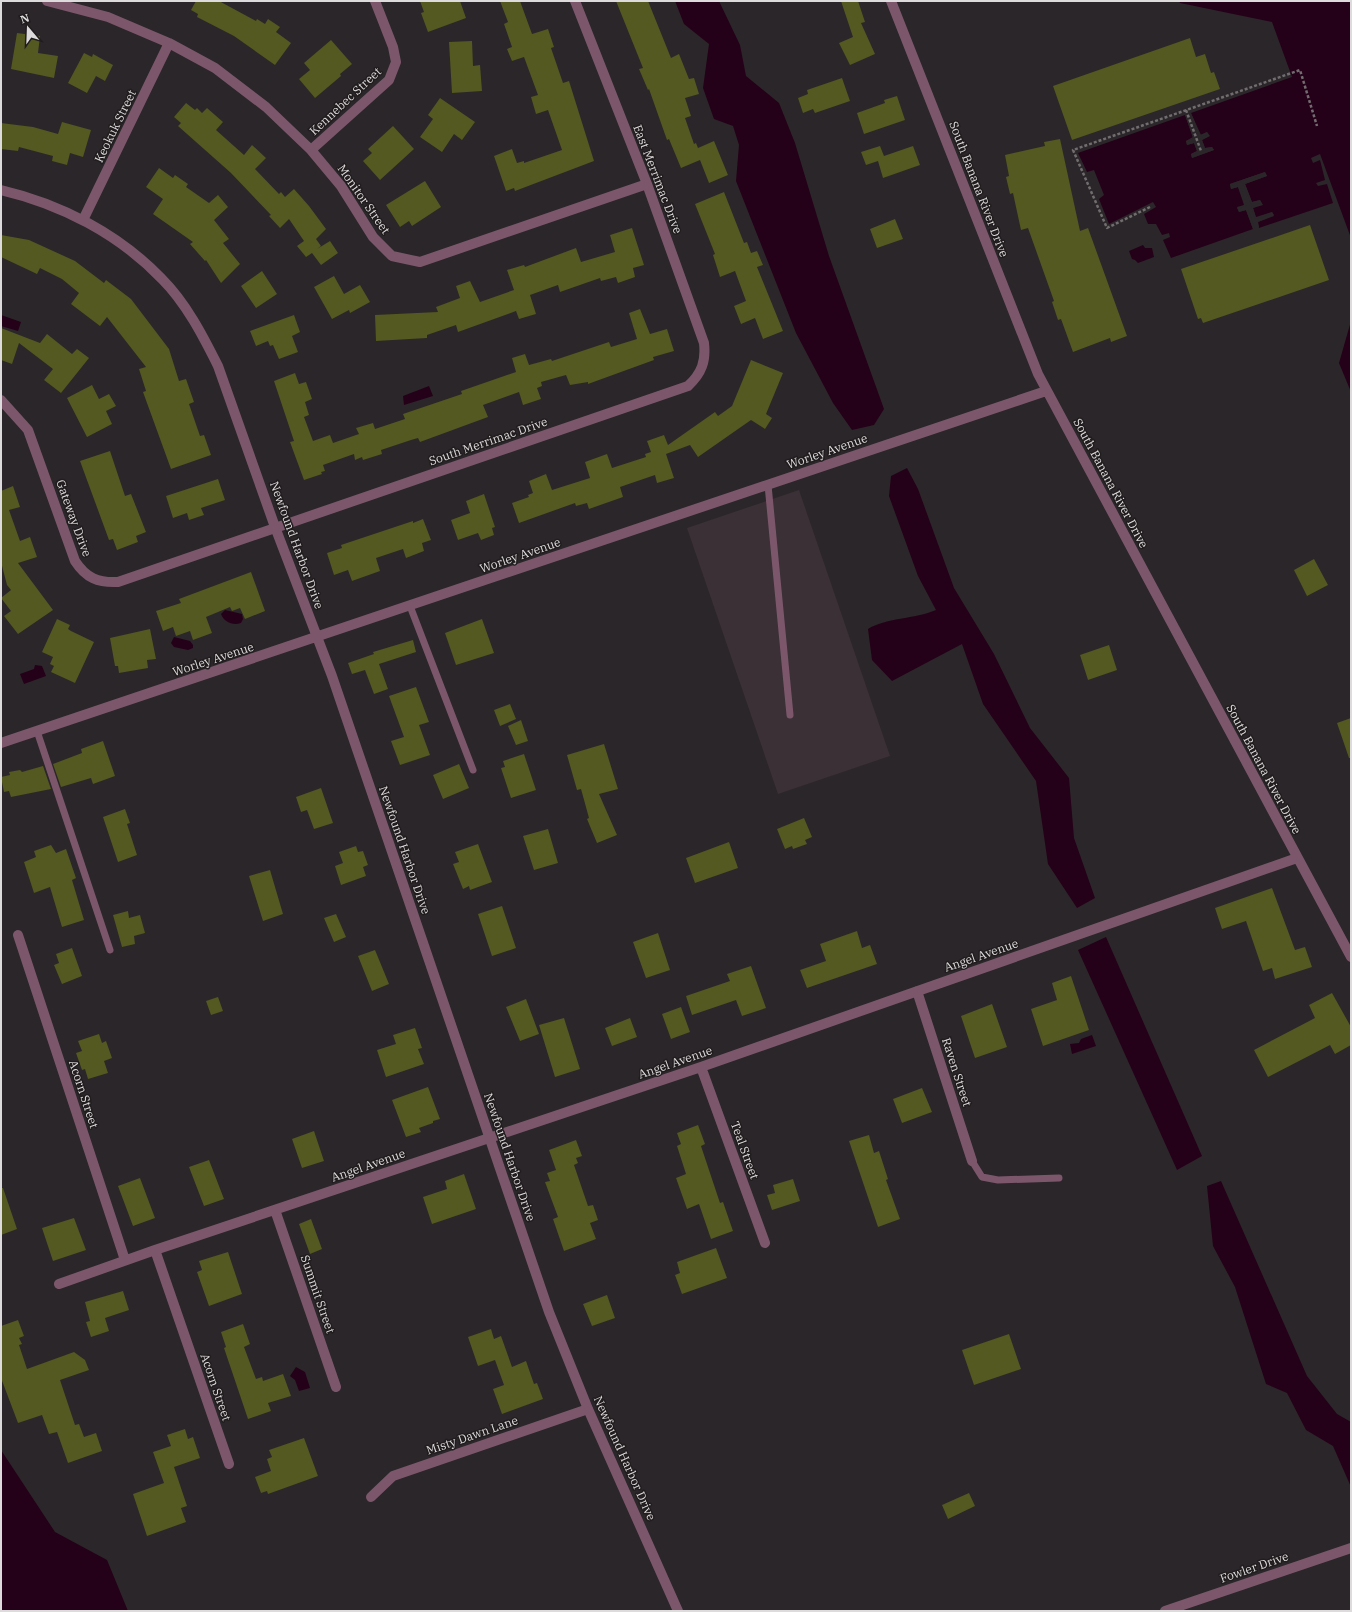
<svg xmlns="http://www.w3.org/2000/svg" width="1352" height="1612" viewBox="0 0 1352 1612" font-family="'IBM Plex Serif',serif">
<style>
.built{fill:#3a3036}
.water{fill:#250019}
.pier{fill:#2b2629}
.building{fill:#545821}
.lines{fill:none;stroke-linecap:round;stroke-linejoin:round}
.path{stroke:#716d6f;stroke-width:2.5;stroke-dasharray:3 2;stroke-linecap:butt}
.service{stroke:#7c576c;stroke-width:7}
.minor{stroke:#7c576c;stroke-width:10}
.labels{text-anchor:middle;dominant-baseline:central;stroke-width:3;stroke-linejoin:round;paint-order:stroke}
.street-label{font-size:12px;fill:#dedbdc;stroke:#211d1f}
</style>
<rect width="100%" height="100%" fill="#2b2629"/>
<path class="built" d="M799,490L890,756L778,794L687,528Z"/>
<path class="water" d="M675,1H719L740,45L746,76L779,103L795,143L829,256L884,409L874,425L852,430L833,403L796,333L736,181L739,145L733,126L714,119L703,88L709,44L684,24Z
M1179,1H1351V238L1320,154L1311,158L1313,163L1320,160L1325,180L1316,183L1318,186L1327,184L1333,203L1259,228L1258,222L1274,216L1272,212L1256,218L1253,208L1262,204L1260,200L1252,202L1245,184L1267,176L1265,172L1230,184L1231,189L1238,187L1245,205L1237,208L1239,212L1246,210L1253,229L1171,258L1163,240L1170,237L1169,233L1162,235L1156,224H1148L1144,214L1156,207L1153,202L1109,224L1099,199L1104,195L1094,170L1087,172L1078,153L1185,115L1193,138L1186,141L1187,145L1194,143L1197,151L1191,154L1192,158L1214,150L1212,147L1205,148L1202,140L1209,136L1207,132L1201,135L1191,113L1292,77L1272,22L1180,3Z
M1143,245L1145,248H1152L1154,257L1138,263L1135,260L1132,259L1129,251Z
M1,315L21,322L18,331L1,326Z
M1351,321V392L1339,363Z
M429,386L433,396L404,405L403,396Z
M907,468L918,489L954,588L994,654L1030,728L1069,778L1074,838L1095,898L1077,908L1048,864L1036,781L983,704L962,644L892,681L872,660L868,629C885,618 915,619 936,610L918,576L889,496L891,476Z
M225,610L242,614L243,619L241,623C233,626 224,622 221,614Z
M174,637L190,641L193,645V648L188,650L174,647L171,643Z
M35,665L42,666L46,676L24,684L20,674L34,669Z
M1106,937L1202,1156L1177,1170L1078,950Z
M1092,1035L1096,1046L1072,1054L1070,1044L1079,1043L1081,1039Z
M1221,1181L1307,1376L1337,1414L1351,1422V1487L1333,1446L1306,1430L1287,1393L1266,1384L1235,1287L1213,1246L1207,1186Z
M296,1367L305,1372L310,1388L299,1391L295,1380L290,1376Z
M1,1450L55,1532L107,1560L128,1611H1Z"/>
<path class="pier" d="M1189,113H1191L1200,135L1207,132L1210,136L1202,140L1205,148L1212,147L1214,150L1192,158L1191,154L1197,151L1194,143L1187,145L1186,141L1193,137L1185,115L1187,114L1195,137L1188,142L1195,141L1199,150L1193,155L1211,149H1204L1200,140L1207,135L1199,137Z
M1265,172L1267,176L1245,184L1252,202L1260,200L1263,205L1253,208L1256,217L1272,212L1274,215L1258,222L1259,228H1257V220L1271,214L1255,219L1251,207L1260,203L1251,204L1243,184L1264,174L1232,185L1240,186L1247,205L1240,209H1248L1255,229H1253L1246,210L1239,212L1237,207L1244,205L1238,187L1231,189L1230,184Z"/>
<path class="building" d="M196,1H219L256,21L257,19L265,24L268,19L280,27L276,32L291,43L275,65L234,36L197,17L198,14L191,10Z
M420,1H460L466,18L428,32L421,13L424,12Z
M500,1H520L532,34L548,29L554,47L551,48L563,83L569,81L594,161L515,191L514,188L506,191L494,156L512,149L517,163L524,161V163L562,150L548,110L536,114L531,97L538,95L524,57L512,61L507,49L512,47L504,24L508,22Z
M616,1H648L671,58L679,54L689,79L694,78L699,94L685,98L691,116L685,118L694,144L696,143L698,148L714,141L728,175L709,183L700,160L681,168L669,139L667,140L649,89L648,90L639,69L643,68Z
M841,1H858L865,22L861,23L875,54L850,65L839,43L853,37Z
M17,33L40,36L38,53L58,56L54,78L11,69Z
M1190,38L1196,57L1205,54L1211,73L1214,72L1220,89L1072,140L1053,86Z
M331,40L352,64L340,74L341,76L315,98L299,79L310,70L304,63Z
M472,41L473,66L480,65L482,91L452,93L449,42Z
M84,53L92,57L93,54L113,65L105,81L96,76L87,93L68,83Z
M842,78L850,101L815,113L813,109L803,113L798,98L808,94L807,90Z
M897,96L905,120L864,134L857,113L885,103L884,100Z
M440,98L475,122L462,140L454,134L442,152L420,137L433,119L428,115Z
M186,103L195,110L197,108L202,113L207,108L223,122L216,130L244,155L252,145L266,158L255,169L279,194L281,192L285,197L294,189L309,206L326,229L316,239L321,246L317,249L330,241L338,253L321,265L312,253L306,257L297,246L304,241L289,219L280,228L269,216L271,215L231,173L178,126L181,123L174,117Z
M62,122L91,130L83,157L70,153L67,165L52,161L53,156L19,147L18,151L1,149V123L33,127L58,134Z
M393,126L414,149L380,180L363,161L372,153L368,149Z
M1060,139L1080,231L1088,228L1127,336L1111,342L1110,338L1073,352L1061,319L1058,320L1052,302L1054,301L1028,228L1021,230L1013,193L1010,194L1006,177L1009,176L1005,155L1045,146L1044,142Z
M880,146L884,156L913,146L920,165L883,178L878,161L866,165L861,152Z
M159,168L173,178L175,175L188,184L186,187L209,203L218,195L228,207L214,220L229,239L223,243L240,264L221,283L206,260L205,261L190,244L193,242L153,214L163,199L146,187Z
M425,181L441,207L412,226L409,221L400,227L386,205Z
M724,192L744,243L747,242L751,253L757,251L763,265L757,267L783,331L763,339L755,318L741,324L734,306L746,301L735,271L720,277L713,255L715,254L695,204Z
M895,219L903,239L877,248L870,229Z
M1310,225L1329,280L1203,323L1201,318L1198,319L1181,269Z
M632,228L644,265L633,268L635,277L618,283L616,277L601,281L600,278L560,292L558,285L530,295L536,314L519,319L516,311L458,332L456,325L427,335V338L376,341L375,315L438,312L436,307L460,298L456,286L470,281L480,302L514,290L507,270L524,265L525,267L576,248L581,262L615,252L610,235Z
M1,235L29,240L75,261L104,283L106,280L131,299L169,349L179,381L186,379L194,402L189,404L200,436L204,435L211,455L171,469L143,392L146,391L139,369L146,367L107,317L100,326L71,304L79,293L62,279L40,268L37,274L1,257Z
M262,271L277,294L256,308L241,286Z
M334,276L344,294L360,285L370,302L350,313L349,310L332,319L314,287Z
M640,309L650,334L667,329L674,351L653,357L654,360L588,384V382L570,385L566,375L541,382L542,386L537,388L541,399L523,405L519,392L483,405L488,417L420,442L418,438L411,440L381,450L382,454L363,460L362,457L355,460L354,454L323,465L325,471L321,472L322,474L304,480L290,442L294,441L274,381L295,373L299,384L306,382L312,399L305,402L309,415L304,417L313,441L330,435L333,443L359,434L356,428L373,423L375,429L405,419L403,414L462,394L461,391L516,372L512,358L525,354L529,365L551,359L552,361L609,342L611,347L637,339L629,313Z
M294,315L300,332L292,336L298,352L279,359L273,345L270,346L268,341L256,346L250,331Z
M1,328L40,343L47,334L72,354L77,349L89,358L61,393L44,380L53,369L19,343L12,364L1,360Z
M751,360L783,373L766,414L772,418L765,429L751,420L698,457L690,445L666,454L674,478L657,483L655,475L620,487L623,497L589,509L587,503L576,506L575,503L519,523L512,503L529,497L528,495L533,493L529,481L546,474L552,490L590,478L585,462L607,454L612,468L646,457L645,454L651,452L647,441L664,435L668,445L715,412L718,416L732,406Z
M92,385L99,399L109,394L116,406L106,411L112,424L87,437L67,398Z
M110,451L125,496L131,494L146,532L136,536L138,542L117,550L113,539L109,540L80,461Z
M218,479L225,500L201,508L204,515L189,520L187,513L173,518L166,496Z
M13,486L20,507L9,510L20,541L30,537L37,557L18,563L53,610L18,634L4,616L11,611L1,598L11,590L7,585L1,562V491Z
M484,494L495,527L492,528L494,535L481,540L478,533L458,540L451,520L470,513L466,501Z
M423,519L431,540L422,543L424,551L406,558L403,549L376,558L380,571L352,581L348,570L334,575L327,553L342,548L341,545L413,521V523Z
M1314,559L1328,585L1307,596L1294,570Z
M251,572L265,611L245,619L240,608L232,611L230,607L206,617L212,633L193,640L190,631L176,636L173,627L163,631L156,611L181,603L179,599Z
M57,619L70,625L68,629L71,631L94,642L75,683L51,672L54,666L50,664L53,657L42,652Z
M482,619L494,653L456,665L445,633Z
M150,629L156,659L147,660L148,668L119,673L118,666H115L110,638Z
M413,640L416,652L379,664L388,689L374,694L365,670L352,674L348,663L374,654L373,652Z
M1109,645L1117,670L1088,680L1080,655Z
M416,687L429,722L419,725L430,755L400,765L391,741L404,737L389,696Z
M510,704L516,719L500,726L494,710Z
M1351,718V758H1349L1337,723Z
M521,720L528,741L516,745L508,726Z
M103,741L115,776L93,784L91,778L61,787L53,764L82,753L81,749Z
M604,744L618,789L599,794L617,835L597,843L587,819L589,818L581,789L577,790L567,755Z
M524,754L536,790L511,798L501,768L505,767L503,761Z
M459,764L469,788L443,799L433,775Z
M43,766L51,789L11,797L9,791L4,792L1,777L10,775L9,772L20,770L22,772Z
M321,788L333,823L314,829L307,810L301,812L296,797Z
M125,809L130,823L127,824L137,855L118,862L103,817Z
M804,818L812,837L805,840L807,844L793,849L792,846L785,849L777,829Z
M548,829L558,863L534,870L523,836Z
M729,842L738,868L695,883L686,858Z
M478,844L492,882L470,890L469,886L463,889L453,864L459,862L455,852Z
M51,845L56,853L66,849L76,878L72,880L84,920L62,927L50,887L34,893L24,862L36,857L34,851Z
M356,846L358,852L363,851L368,865L363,867L366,876L341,885L335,866L343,863L339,852Z
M270,870L283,914L263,921L249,876Z
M1272,888L1295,950L1305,947L1312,967L1275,979L1272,968L1263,971L1246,921L1222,929L1215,908Z
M502,906L516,948L492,956L478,914Z
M128,911L129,918L140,915L145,933L134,936L135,944L122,947L113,915Z
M336,914L346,937L334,942L324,918Z
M857,931L862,948L870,945L877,964L807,988L800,970L826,961L820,944Z
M658,933L670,970L646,978L633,942Z
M72,948L82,976L62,984L54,965L59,963L56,954Z
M375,950L389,984L372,991L358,956Z
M751,966L766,1008L742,1016L736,1000L692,1015L686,996L730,981L727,974Z
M1071,976L1089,1030L1043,1046L1031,1009L1057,1000L1052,983Z
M1332,993L1351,1027V1045L1335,1054L1330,1045L1268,1077L1254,1050L1315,1018L1309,1005Z
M218,997L223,1011L211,1015L206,1001Z
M526,999L539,1034L520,1041L506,1007Z
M992,1004L1007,1047L975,1058L961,1016Z
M681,1007L690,1032L671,1039L662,1014Z
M564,1018L580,1069L555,1077L539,1025Z
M630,1018L637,1037L612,1046L605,1028Z
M415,1028L422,1048L418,1049L424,1064L386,1077L377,1050L396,1044L393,1035Z
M99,1034L102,1043L106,1041L112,1058L104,1061L108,1073L88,1079L85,1069L82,1070L76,1053L82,1051L78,1041Z
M428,1087L440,1119L433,1121V1123L419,1128L421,1132L406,1137L392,1100Z
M922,1088L932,1112L902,1123L893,1099Z
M698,1125L705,1144L701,1146L720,1203L723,1202L733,1231L711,1239L699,1204L687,1209L676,1178L686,1174L677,1146L681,1144L677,1133Z
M314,1131L324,1161L302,1168L292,1139Z
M869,1135L874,1153L879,1151L888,1179L886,1180L900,1219L878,1227L849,1141Z
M576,1140L582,1156L576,1158L578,1163L574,1165L588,1206L593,1205L598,1220L590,1223L596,1239L564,1251L553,1219L558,1217L545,1182L550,1181L547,1173L556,1170L549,1150Z
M209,1160L224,1199L204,1206L189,1167Z
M464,1174L476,1209L432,1224L423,1197L447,1189L445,1181Z
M140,1178L155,1218L133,1226L118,1186Z
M793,1179L800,1201L772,1210L767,1195L775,1193L773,1185Z
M1,1188H3L17,1229L1,1235Z
M74,1218L86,1250L53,1261L42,1228Z
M311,1219L322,1249L310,1254L299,1224Z
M716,1248L727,1278L682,1294L675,1275L680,1273L677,1262Z
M228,1252L242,1294L209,1306L197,1272L202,1270L199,1261Z
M123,1291L129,1310L105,1318L109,1331L91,1337L86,1322L90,1321L85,1302Z
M607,1295L615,1318L592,1326L583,1304Z
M18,1320L24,1336L19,1338L22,1344L19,1345L27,1369L74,1352L85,1360L89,1370L60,1380L75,1425L79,1424L84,1437L96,1433L102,1451L68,1463L57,1432L49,1434L42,1415L18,1423L1,1378V1326Z
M243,1324L250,1344L244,1347L256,1379L262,1377L263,1381L283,1374L291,1396L268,1403L271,1411L248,1419L224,1348L226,1347L221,1332Z
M491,1329L494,1339L501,1336L512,1367L526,1361L534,1384L537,1383L543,1399L502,1414L493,1389L504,1385L495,1360L478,1366L468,1337Z
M1009,1334L1021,1369L974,1385L962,1350Z
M185,1429L188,1439L193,1437L200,1458L174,1467L187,1506L181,1508L186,1522L147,1536L133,1494L164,1483L153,1452L171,1446L167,1435Z
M304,1438L318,1476L268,1494L267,1491L261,1493L255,1477L271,1471L267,1459L272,1457L269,1450Z
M969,1493L975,1506L948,1519L942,1505Z"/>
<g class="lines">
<path class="path" d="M1186,110L1201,151
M1150,207L1107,228L1073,150L1300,70L1317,126"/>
<path class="service" d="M768,485L790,715
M410,606L473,770
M37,731L110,950
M972,1161L982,1177L998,1180L1059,1178"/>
<path class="minor" d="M47,1L108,17L169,43L215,68L266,107L311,150L341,186L373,237L392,256L420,262L647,184
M891,1L1038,374L1351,957
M311,150L389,80L396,62L393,47L375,1
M1,190C61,204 119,234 162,279C186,303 203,336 218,366L275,527L332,676L549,1312L588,1409L678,1611
M83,220L169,43
M1,400L28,430L75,561C86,578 98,583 118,582L688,386C702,373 706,361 704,343L647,184L575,1
M1,743L1046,391
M18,935L125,1260
M917,991L972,1161
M701,1067L765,1243
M275,1210L336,1387
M155,1250L229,1464
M59,1284L155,1250L701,1067L1297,858
M371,1497L393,1476L588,1409
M1165,1611L1351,1548"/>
</g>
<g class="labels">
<g class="street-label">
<text transform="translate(345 101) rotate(-43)">Kennebec Street</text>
<text transform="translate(115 126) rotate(-64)">Keokuk Street</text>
<text transform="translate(658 179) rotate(69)">East Merrimac Drive</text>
<text transform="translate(979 189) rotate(69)">South Banana River Drive</text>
<text transform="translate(364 199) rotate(55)">Monitor Street</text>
<text transform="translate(488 441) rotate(-19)">South Merrimac Drive</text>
<text transform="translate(827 451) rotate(-19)">Worley Avenue</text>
<text transform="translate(1111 483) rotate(62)">South Banana River Drive</text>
<text transform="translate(74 518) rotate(70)">Gateway Drive</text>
<text transform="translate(297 545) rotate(70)">Newfound Harbor Drive</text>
<text transform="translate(520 555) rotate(-19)">Worley Avenue</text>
<text transform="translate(213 659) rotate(-18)">Worley Avenue</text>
<text transform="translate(1264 769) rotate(62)">South Banana River Drive</text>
<text transform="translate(405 850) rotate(71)">Newfound Harbor Drive</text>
<text transform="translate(981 955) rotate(-19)">Angel Avenue</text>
<text transform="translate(675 1062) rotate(-19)">Angel Avenue</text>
<text transform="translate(957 1072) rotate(72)">Raven Street</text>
<text transform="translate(84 1094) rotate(72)">Acorn Street</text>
<text transform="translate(745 1150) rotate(70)">Teal Street</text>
<text transform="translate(510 1157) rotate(71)">Newfound Harbor Drive</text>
<text transform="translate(368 1165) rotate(-19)">Angel Avenue</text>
<text transform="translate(318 1294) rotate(71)">Summit Street</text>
<text transform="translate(216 1387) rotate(71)">Acorn Street</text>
<text transform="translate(472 1435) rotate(-19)">Misty Dawn Lane</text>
<text transform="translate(625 1458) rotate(66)">Newfound Harbor Drive</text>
<text transform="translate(1254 1567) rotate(-19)">Fowler Drive</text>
</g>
</g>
<rect width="1352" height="1612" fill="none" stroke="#dedbdc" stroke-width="4"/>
<g transform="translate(28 28) rotate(341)" stroke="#211d1f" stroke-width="3" paint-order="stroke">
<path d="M0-3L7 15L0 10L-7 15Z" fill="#dedbdc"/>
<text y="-6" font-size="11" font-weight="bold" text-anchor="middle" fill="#dedbdc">N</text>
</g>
</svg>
